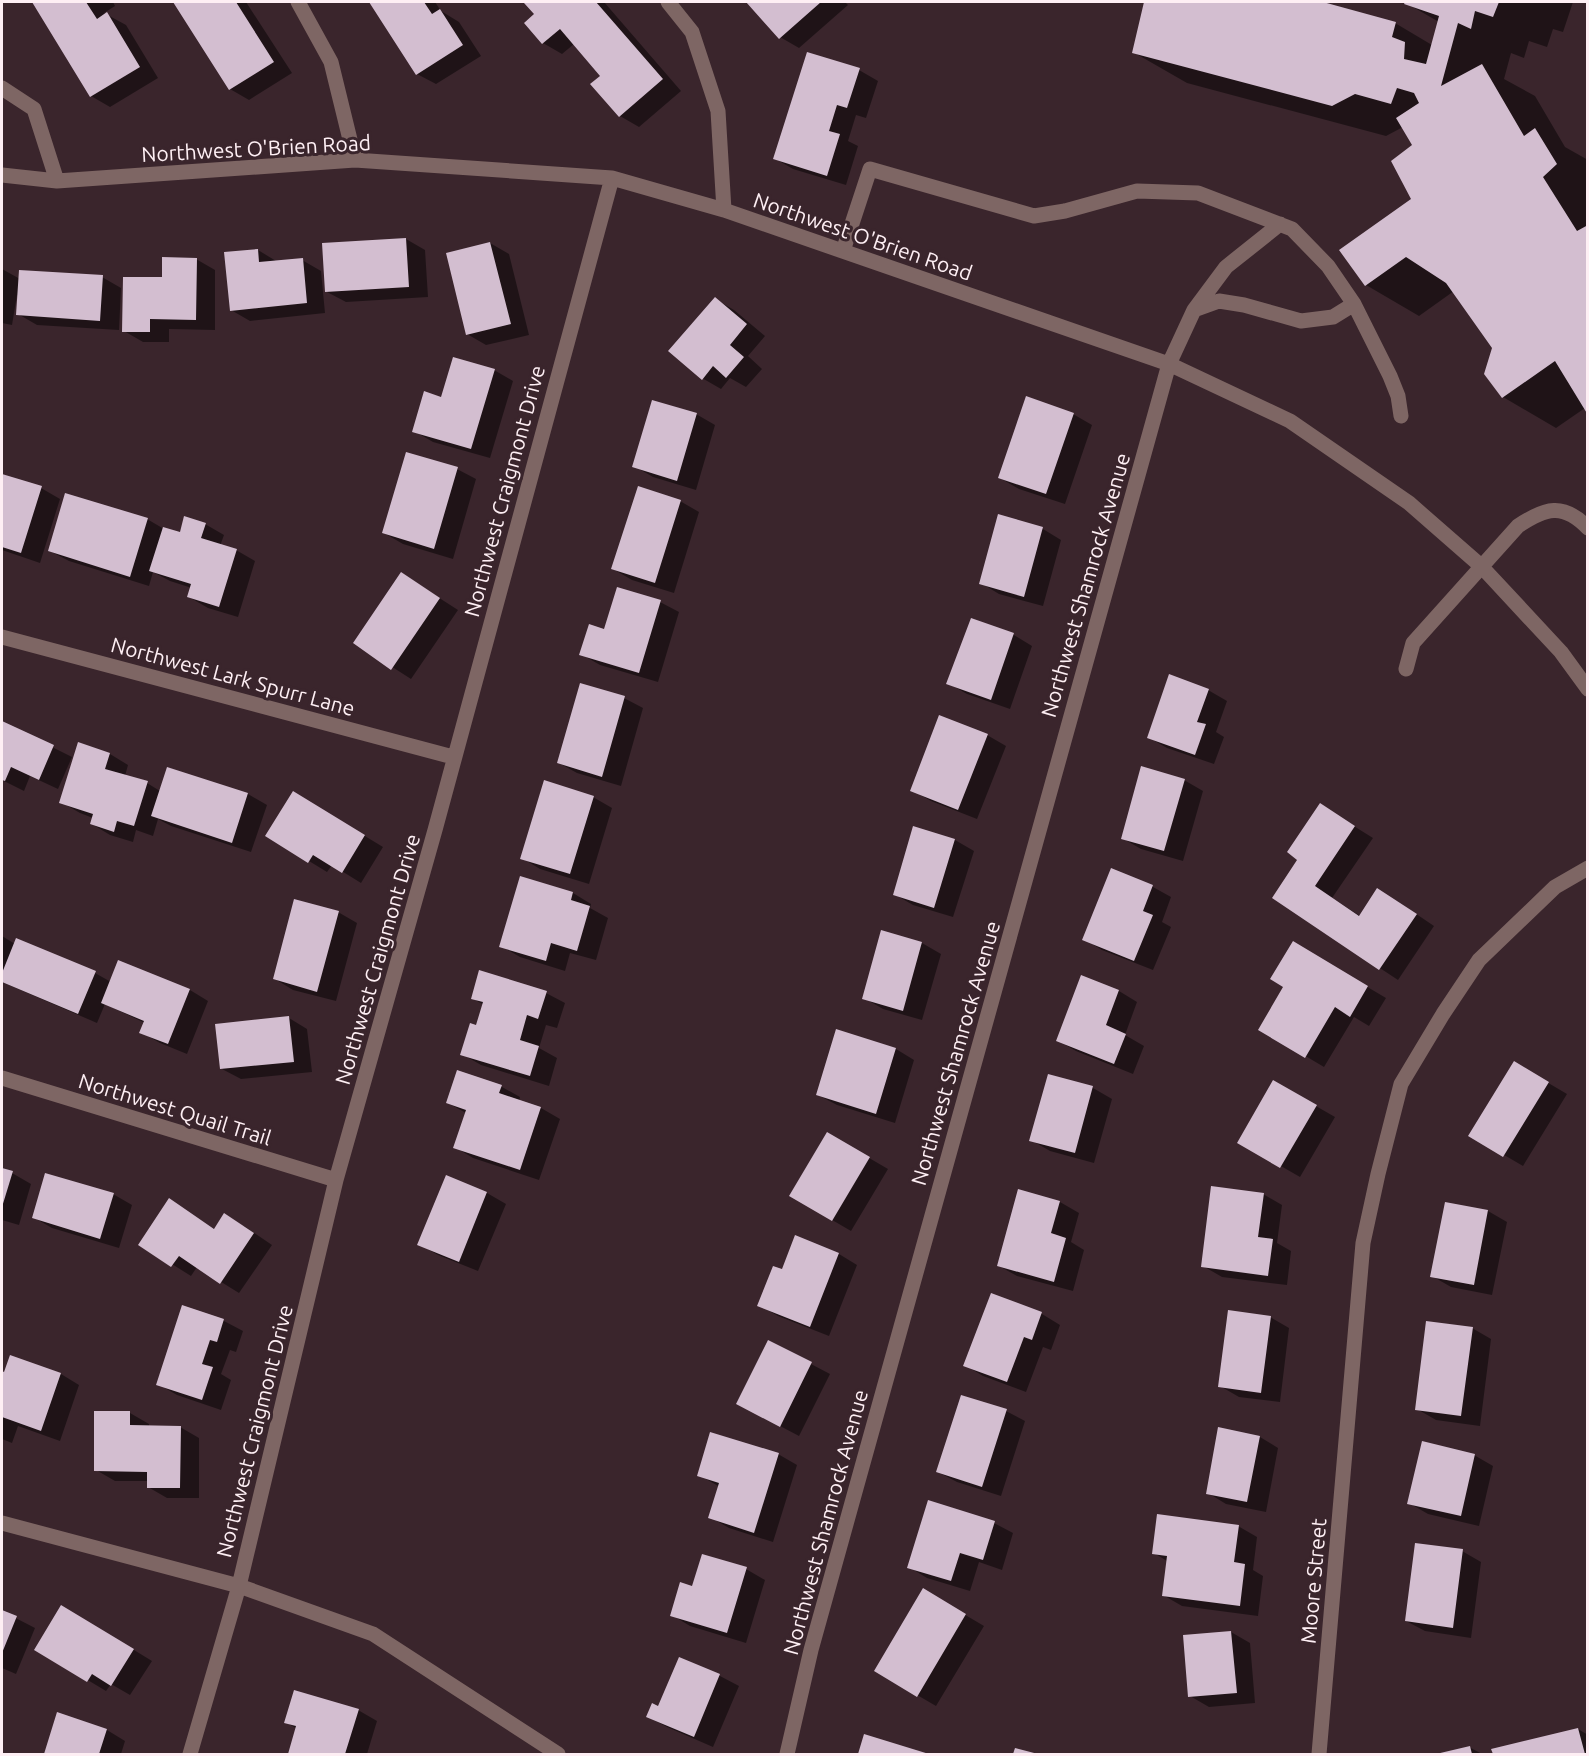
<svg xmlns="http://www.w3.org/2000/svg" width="1589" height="1756" viewBox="0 0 1589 1756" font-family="Ubuntu,sans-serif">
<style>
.shadow{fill:#0007}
.building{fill:#d3bed0}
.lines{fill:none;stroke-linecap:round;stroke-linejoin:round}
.minor{stroke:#7e6664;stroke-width:15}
.labels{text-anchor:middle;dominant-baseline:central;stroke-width:6;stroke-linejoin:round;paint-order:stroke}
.street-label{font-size:21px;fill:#feeff4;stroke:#3a252c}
</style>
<rect width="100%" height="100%" fill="#3a252c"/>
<path class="shadow" d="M34,2H113L115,6L104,13L126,25L158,78L110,107L91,96Z
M174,2H246L292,73L249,100L230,89Z
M371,2H435L441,11L459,22L481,56L436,84L417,74Z
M528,2H604L681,91L639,127L620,116L602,76L574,44L562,54L543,43L526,23L536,14L527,3Z
M748,2H845L848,5L799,48L780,37Z
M1146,2H1318L1395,23L1432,45L1439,22L1406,3V2H1573L1563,32L1553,29L1547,47L1529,41L1524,58L1511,53L1504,79L1535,96L1565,147L1588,160V413L1585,408L1556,428L1503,397L1494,348L1454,291L1419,316L1366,285L1413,200L1414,145L1403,127L1386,136L1187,83L1133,52Z
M859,70L878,81L866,118L856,115L848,141L858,146L846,185L793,169L774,158Z
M406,239L425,250L428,297L346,302L327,292Z
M490,243L509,254L529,335L486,345L467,334Z
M258,250L276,261L302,260L321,271L325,313L250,321L231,310Z
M196,259L215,270V330L169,329V342H143L124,331L163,278Z
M2,269L20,279L102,277L121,288L119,330L37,325L18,314L19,296L17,295L12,325L2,323Z
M715,299L734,310L765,336L748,356L762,369L746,387L730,378L721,389L702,378Z
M494,370L513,381L490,458L433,442L414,431L442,399Z
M696,414L715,425L696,490L653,477L634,466Z
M1073,414L1092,425L1065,504L1019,489L1000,478Z
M457,469L476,479L453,559L403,544L384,533Z
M2,476L41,488L60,499L40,563L2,550Z
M680,501L699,512L674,593L632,580L613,569Z
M999,516L1043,529L1061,540L1043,606L999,594L981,583Z
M147,519L164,529L181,534L205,524L224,535L220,546L236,550L255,561L238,617L208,608L189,597L192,588L170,581L153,572L149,586L69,561L50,551Z
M402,574L458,610L411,679L355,643Z
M660,602L679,612L658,682L600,665L581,654L605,631Z
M971,620L1014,635L1032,646L1010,709L967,694L948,683Z
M1208,690L1227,701L1216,732L1224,737L1214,764L1167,748L1148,737Z
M624,698L643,708L621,786L577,773L559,763Z
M2,722L72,757L58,789L30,776L24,791L2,780Z
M987,735L1006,746L977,819L931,801L912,790Z
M110,754L128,765L125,776L147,783L160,791L168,768L248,794L267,805L251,852L171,826L158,819L153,836L136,830L133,842L110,835L92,824L93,818L80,813L61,802Z
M1184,780L1203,791L1183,861L1141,849L1122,838Z
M593,797L612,808L589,884L540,869L522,858Z
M312,804L383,847L361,883L332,865L327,872L309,861Z
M1320,805L1373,838L1332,898L1360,916L1397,901L1434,926L1398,980L1274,898L1300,859Z
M914,828L955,840L974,851L953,917L913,905L894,894Z
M1112,870L1153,887L1171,897L1162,922L1171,927L1153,970L1102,950L1084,939Z
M573,893L591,904L590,908L608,918L596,960L570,953L565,971L520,957L501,946Z
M338,912L357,923L336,1001L293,990L275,979Z
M882,932L922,943L941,954L922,1020L883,1009L864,998Z
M2,936L15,944L95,973L111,982L119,962L190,990L208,1001L187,1054L160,1043L141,1032L145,1023L105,1004L97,1023L2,982Z
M1293,943L1386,998L1369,1026L1354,1017L1324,1067L1260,1029L1285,986Z
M1082,977L1119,991L1137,1002L1125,1035L1144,1046L1133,1074L1076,1051L1057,1040Z
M546,993L565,1003L557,1028L546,1025L539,1048L557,1058L549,1086L481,1065L462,1054L477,1027L484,1005L472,998Z
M289,1018L307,1029L312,1072L241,1079L222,1069Z
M896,1049L914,1060L895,1123L837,1105L818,1095Z
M458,1072L502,1087L520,1097L519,1101L541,1108L560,1119L539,1180L473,1158L455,1147L466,1113L448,1103Z
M1533,1074L1567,1094L1523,1166L1470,1135Z
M1049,1076L1093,1088L1112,1099L1094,1163L1050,1151L1031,1140Z
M1274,1082L1335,1117L1300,1177L1239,1142Z
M828,1134L888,1169L851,1231L791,1196Z
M2,1170L12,1173L31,1184L19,1225L2,1220Z
M446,1176L487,1193L506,1204L478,1271L438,1255L419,1244Z
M113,1194L132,1205L119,1248L52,1228L33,1217Z
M1263,1194L1282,1205L1277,1243L1291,1251L1287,1285L1222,1277L1203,1266Z
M169,1200L216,1230L244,1226L272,1245L239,1293L197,1267L191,1276L140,1244Z
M1060,1202L1079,1213L1071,1242L1084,1250L1073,1291L1017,1276L999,1266Z
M1446,1203L1488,1211L1507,1222L1492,1295L1451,1287L1432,1276Z
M796,1237L839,1254L857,1265L829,1336L778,1316L759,1305L782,1271Z
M991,1295L1042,1314L1060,1325L1051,1350L1043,1347L1026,1392L983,1376L965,1365Z
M183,1307L224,1321L243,1331L236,1352L230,1350L221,1374L231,1380L221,1410L177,1395L158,1384Z
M1270,1317L1289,1328L1280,1402L1239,1397L1220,1386Z
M1472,1328L1491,1339L1480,1426L1436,1420L1417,1409Z
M11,1357L61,1374L79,1385L60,1441L18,1426L12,1443L2,1439V1373L5,1374Z
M811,1364L830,1374L799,1436L757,1414Z
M1006,1411L1025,1421L1001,1496L957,1482L938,1472Z
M130,1413L149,1424V1427H180L199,1438V1498H167L148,1487V1481H115L96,1470Z
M1260,1437L1278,1448L1266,1512L1226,1504L1208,1493Z
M778,1454L797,1465L773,1542L729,1528L710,1517L720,1487L699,1475Z
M1474,1455L1493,1466L1479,1526L1428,1514L1409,1503Z
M994,1523L1013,1533L1002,1570L979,1562L970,1591L927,1578L909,1567Z
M1238,1526L1257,1537L1253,1570L1263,1576L1258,1616L1182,1606L1163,1595L1167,1561L1154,1553Z
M1462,1551L1481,1562L1471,1638L1425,1631L1406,1621Z
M746,1569L765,1580L746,1643L690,1626L672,1615L693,1588Z
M923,1590L984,1626L936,1706L876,1671Z
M2,1611L35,1628L16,1674L2,1668Z
M80,1617L152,1661L130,1695L111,1684L106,1691L36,1649Z
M1231,1632L1250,1643L1255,1703L1209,1707L1190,1696Z
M679,1659L720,1676L739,1686L713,1747L667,1727L648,1717L659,1708Z
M358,1710L377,1721L367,1754H289L297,1729L286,1722Z
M58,1714L107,1730L125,1741L121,1754H45Z
M1578,1729L1588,1735V1754H1494L1493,1750Z
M865,1736L926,1754H860Z
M1469,1747L1482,1754H1439Z"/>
<path class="building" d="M32,2H86L97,19L107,12L140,67L90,97Z
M173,2H236L274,62L229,90Z
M369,2H424L432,14L440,9L463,45L416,75Z
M526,2H596L663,79L619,117L590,84L600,76L560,29L542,44L524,23L534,14L524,3Z
M746,2H821L779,39Z
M1144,2H1323L1396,22L1392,37L1405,42L1404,59L1426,64L1439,16L1404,4L1405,2H1499L1493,17L1475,11L1471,29L1458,23L1441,86L1482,64L1524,136L1535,128L1557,164L1543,177L1577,231L1588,225V415L1555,361L1502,398L1484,374L1492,348L1446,283L1406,257L1365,286L1339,250L1411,199L1391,161L1412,145L1396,118L1419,103L1414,93L1397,88L1391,104L1355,94L1332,106L1132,53Z
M807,52L860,68L847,108L837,105L829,131L840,134L827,176L773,159Z
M406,238L409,287L325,292L322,243Z
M490,242L511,324L466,335L446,253Z
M258,249L259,262L303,258L307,303L230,311L224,252Z
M162,257L197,258L196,320L150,319V332H122L123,277H162Z
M19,270L103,275L100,321L16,315Z
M715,297L747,324L730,345L744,357L726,378L713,366L702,380L668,351Z
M453,357L495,369L471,449L412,432L424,391L441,397Z
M1026,396L1074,413L1046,494L998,478Z
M652,400L697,413L677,481L632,467Z
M406,452L458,467L434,549L382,533Z
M2,474L42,486L21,553L2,547Z
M638,486L681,500L655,583L611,569Z
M65,493L148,518L130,577L48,551Z
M998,514L1043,527L1024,597L979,584Z
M184,516L206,523L201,538L237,549L219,607L187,597L191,584L149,571L163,527L180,532Z
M401,572L440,598L391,670L353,643Z
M617,587L661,600L639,673L579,655L589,624L604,629Z
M971,618L1014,633L991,700L946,684Z
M1169,674L1209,689L1197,722L1206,724L1195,755L1147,738Z
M580,683L625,696L602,777L557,763Z
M939,715L988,734L958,810L910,791Z
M2,721L54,745L39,780L11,767L5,781L2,780Z
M78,742L110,753L105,769L148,781L134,826L117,821L114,832L90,824L93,814L59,803Z
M1141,766L1185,779L1164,851L1121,839Z
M167,767L248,793L232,843L151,816Z
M544,780L594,796L570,874L520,859Z
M293,791L365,835L342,873L313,855L308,863L265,836Z
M1320,803L1355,826L1315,886L1359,916L1377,888L1417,914L1379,970L1272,898L1297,860L1287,852Z
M913,826L955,839L934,908L893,895Z
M1111,868L1153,885L1143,911L1153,915L1134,961L1082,940Z
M520,876L573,892L571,900L590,906L577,951L551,943L546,961L499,947Z
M294,899L339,911L317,992L273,979Z
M881,930L922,942L903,1011L862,999Z
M16,938L96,971L78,1014L2,982V973Z
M1293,941L1368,986L1350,1017L1335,1007L1305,1058L1258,1030L1283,987L1270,979Z
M118,960L190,989L168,1044L139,1033L144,1021L101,1003Z
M479,970L547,991L538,1019L527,1015L520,1040L539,1046L530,1076L460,1055L470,1023L476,1025L483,1002L471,999Z
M1081,975L1119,990L1106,1025L1126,1034L1114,1064L1056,1041Z
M289,1016L294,1062L220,1069L215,1024Z
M836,1029L896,1048L876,1114L816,1095Z
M1514,1061L1549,1082L1503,1157L1468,1136Z
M457,1070L502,1085L499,1093L541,1107L520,1170L453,1148L466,1110L446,1103Z
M1048,1074L1093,1086L1075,1153L1029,1141Z
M1273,1080L1317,1105L1280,1168L1237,1143Z
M827,1132L870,1157L832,1221L789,1196Z
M2,1168L13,1171L2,1207Z
M45,1173L114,1193L100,1239L32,1218Z
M446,1175L487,1192L459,1262L417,1245Z
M1211,1186L1264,1193L1258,1237L1273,1239L1268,1276L1201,1267Z
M1018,1189L1060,1201L1051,1233L1066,1238L1054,1282L997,1266Z
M169,1198L214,1229L224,1213L254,1233L220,1284L179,1256L171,1267L138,1245Z
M1445,1202L1488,1210L1474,1285L1430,1277Z
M795,1235L839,1253L810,1327L757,1306L773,1266L782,1269Z
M991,1293L1042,1312L1032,1340L1024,1337L1007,1382L963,1366Z
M182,1305L224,1319L217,1342L210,1340L202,1364L213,1367L202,1400L156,1385Z
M1228,1310L1271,1316L1261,1393L1218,1387Z
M1426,1321L1473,1327L1461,1416L1415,1410Z
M768,1340L812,1362L780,1427L736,1404Z
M10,1355L61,1373L41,1431L2,1417V1371L4,1372Z
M961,1395L1007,1409L982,1487L936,1472Z
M94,1411H130V1425L181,1426L180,1488H147V1472L94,1471Z
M1218,1427L1260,1436L1247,1502L1206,1494Z
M710,1432L779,1453L754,1533L708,1518L719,1483L697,1476Z
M1422,1441L1475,1454L1461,1516L1407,1504Z
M928,1500L995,1521L983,1560L960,1553L951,1581L907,1568Z
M1157,1514L1239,1525L1234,1562L1245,1564L1240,1606L1162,1596L1167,1556L1152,1554Z
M1415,1543L1463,1549L1453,1628L1405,1621Z
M702,1554L747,1567L727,1633L670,1616L680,1582L692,1586Z
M923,1588L966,1614L917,1697L874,1671Z
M61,1605L134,1649L111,1686L92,1674L87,1682L34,1650Z
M2,1610L17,1616L2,1653Z
M1231,1631L1237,1693L1188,1697L1183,1635Z
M679,1657L720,1674L694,1737L646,1717L652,1703L658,1706Z
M294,1690L359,1709L345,1754H288L296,1726L284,1723Z
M57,1712L107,1729L99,1754H44Z
M1578,1728L1585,1754H1493L1491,1749Z
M864,1734L929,1754H858Z
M1470,1746L1472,1754H1436Z
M1015,1748L1038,1754H1013Z"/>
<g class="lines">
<path class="minor" d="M298,2L331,62L355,160
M668,2L692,32L718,111L724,210
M2,88L34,109L57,181
M2,175L57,181L355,160L612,178L724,210L1169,364L1290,421L1409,503L1481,566L1561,652L1588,689
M843,251L870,169L1034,216L1065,211L1137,191L1198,193L1292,229L1328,266L1354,304L1390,376L1398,396L1401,416
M1194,310L1219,301L1244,305L1301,321L1333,317L1354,304
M2,637L453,757
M1406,669L1413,643L1518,526C1545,508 1563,502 1588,528
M2,1078L336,1180
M2,1523L239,1586L373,1634L558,1754
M190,1754L239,1586L336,1180L435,830L612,178
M787,1754L811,1650L1169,364L1194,310L1226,267L1280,224
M1319,1754L1363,1243L1378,1174L1401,1084L1443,1014L1479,960L1555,887L1588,868"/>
</g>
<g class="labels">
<g class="street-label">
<text transform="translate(256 148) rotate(-3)">Northwest O'Brien Road</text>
<text transform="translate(863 236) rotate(19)">Northwest O'Brien Road</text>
<text transform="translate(504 491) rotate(-75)">Northwest Craigmont Drive</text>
<text transform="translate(1085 585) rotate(-74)">Northwest Shamrock Avenue</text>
<text transform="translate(233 676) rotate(15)">Northwest Lark Spurr Lane</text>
<text transform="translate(377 959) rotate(-74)">Northwest Craigmont Drive</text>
<text transform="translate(955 1053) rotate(-74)">Northwest Shamrock Avenue</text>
<text transform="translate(175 1109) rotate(17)">Northwest Quail Trail</text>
<text transform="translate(254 1431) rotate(-76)">Northwest Craigmont Drive</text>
<text transform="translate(825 1522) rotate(-75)">Northwest Shamrock Avenue</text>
<text transform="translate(1313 1581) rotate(-85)">Moore Street</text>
</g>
</g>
<rect width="1589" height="1756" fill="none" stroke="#feeff4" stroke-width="6"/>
</svg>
